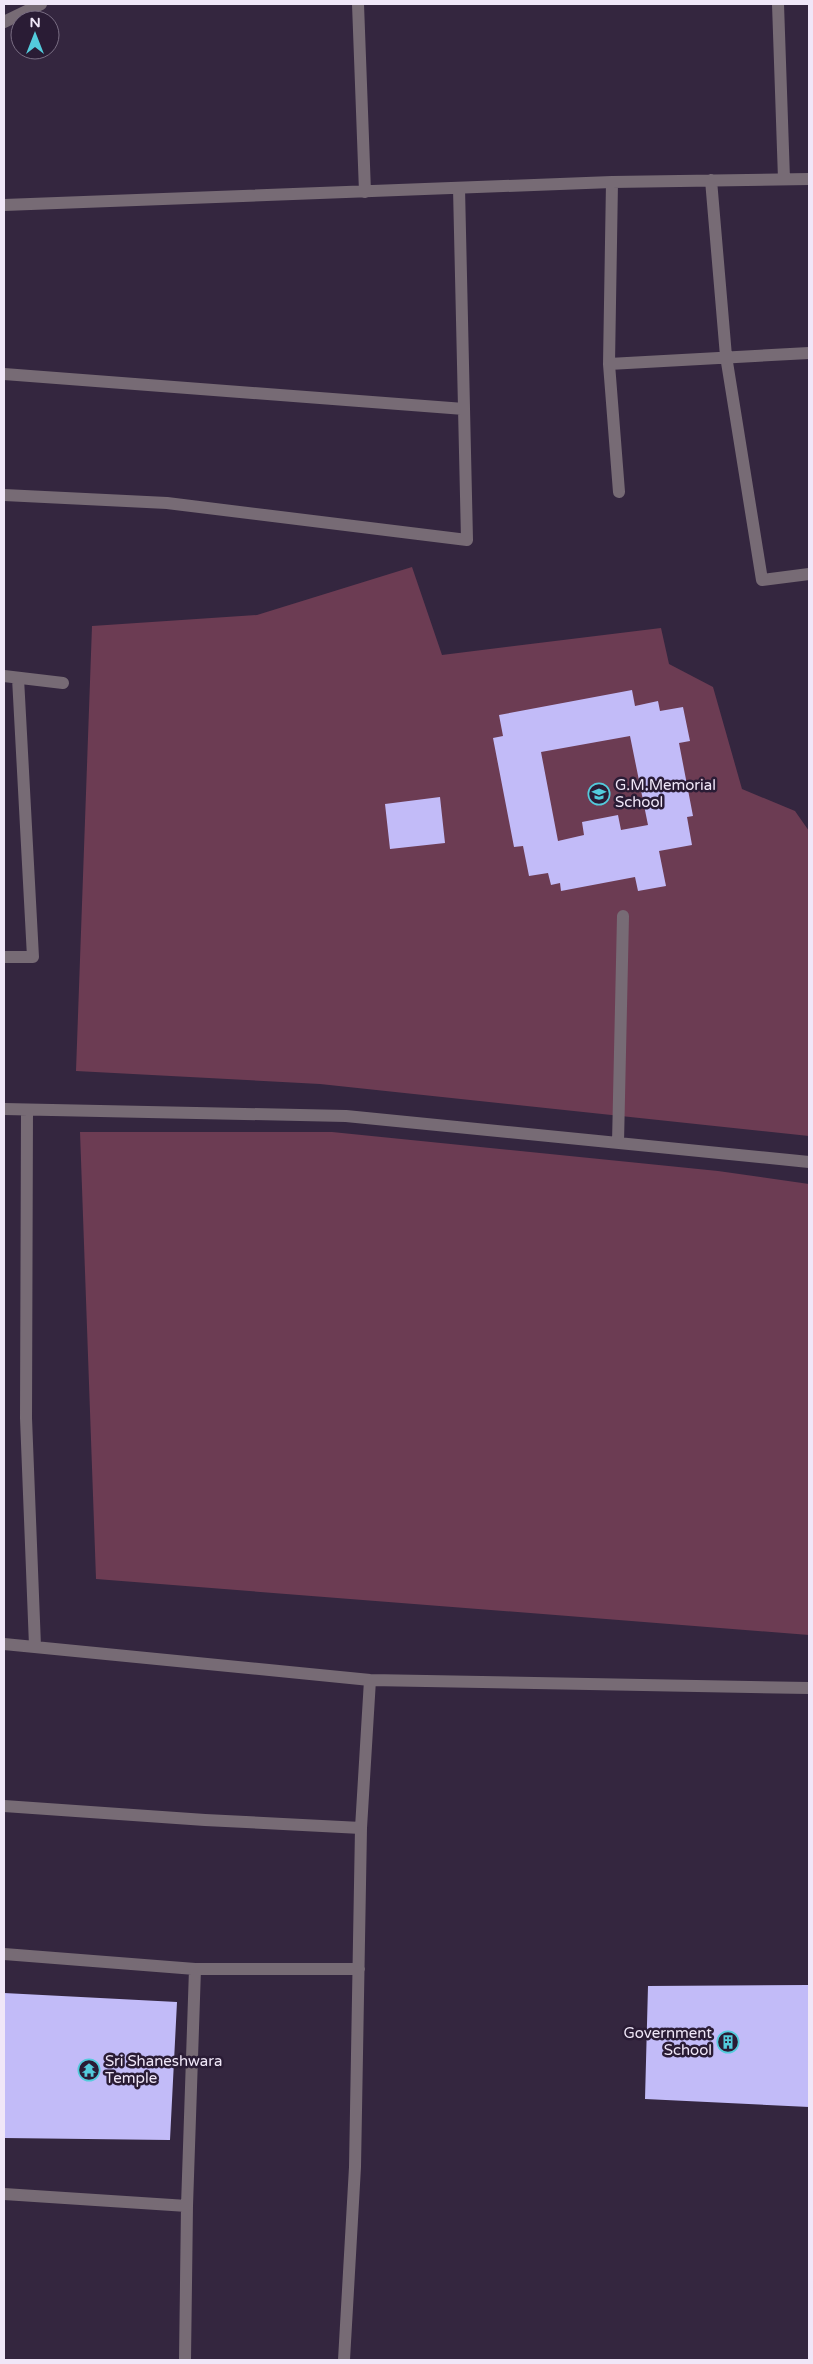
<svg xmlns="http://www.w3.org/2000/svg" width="813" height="2364" viewBox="0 0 813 2364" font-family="'Varela Round',sans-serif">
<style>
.green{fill:#6c3c53}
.building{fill:#c2bbf8;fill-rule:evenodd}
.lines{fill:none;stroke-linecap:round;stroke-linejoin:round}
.street{stroke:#776b75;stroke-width:12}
.labels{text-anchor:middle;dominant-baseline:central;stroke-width:5;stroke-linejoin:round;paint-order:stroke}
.poi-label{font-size:15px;fill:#f0e7f8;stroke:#2a1c35;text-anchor:start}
</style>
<rect width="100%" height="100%" fill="#34263f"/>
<path class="green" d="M412,567L442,655L661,628L669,664L713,687L742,789L795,811L809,831V1136L320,1084L76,1071L92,626L257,615Z
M80,1132H332L718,1171L809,1184V1635L96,1579Z"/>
<path class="building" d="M632,690L635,706L658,701L660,711L683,707L690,741L679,743L693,816L687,817L692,845L659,851L666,886L638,891L635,877L561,891L560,883L551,885L548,873L529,876L523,846L514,847L493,738L503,736L499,715ZM630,736L648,825L621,830L618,815L582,822L584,835L558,841L541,752Z
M440,797L445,843L390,849L385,804Z
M809,1985V2107L645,2099L648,1986Z
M4,1993L177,2002L170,2140L4,2138Z"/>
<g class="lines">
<path class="street" d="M358,4L365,192
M778,4L784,179
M4,22L41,4
M711,180L726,356L762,580L809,574
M612,182L609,364L619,492
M4,205L612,182L809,179
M609,364L809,353
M4,374L464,409
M4,495L167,503L467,540L459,188
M4,676L63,683
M4,957H33L18,678
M4,1109L346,1116L809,1162
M27,1110L26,1418L35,1646
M618,1143L623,916
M4,1644L370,1680L809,1688
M4,1806L205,1820L361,1828L370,1680
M4,1954L195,1969L187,2206L185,2360
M195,1969H359
M4,2194L187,2206
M344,2360L355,2167L361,1828"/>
</g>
<defs>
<g id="school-ring" transform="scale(1.125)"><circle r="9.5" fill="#2a1c35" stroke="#53cbdc" stroke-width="1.5"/><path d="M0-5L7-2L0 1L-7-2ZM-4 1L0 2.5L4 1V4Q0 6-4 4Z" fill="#53cbdc"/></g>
<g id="building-ring" transform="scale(1.125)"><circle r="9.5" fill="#2a1c35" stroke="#53cbdc" stroke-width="1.5"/><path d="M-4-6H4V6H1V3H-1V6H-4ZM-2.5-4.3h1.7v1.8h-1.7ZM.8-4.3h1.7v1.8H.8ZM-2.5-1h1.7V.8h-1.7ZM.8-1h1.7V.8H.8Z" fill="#53cbdc"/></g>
<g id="temple-ring" transform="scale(1.125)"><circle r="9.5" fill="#2a1c35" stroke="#53cbdc" stroke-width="1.5"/><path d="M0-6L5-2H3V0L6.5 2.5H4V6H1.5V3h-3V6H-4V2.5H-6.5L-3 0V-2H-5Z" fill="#53cbdc"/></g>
</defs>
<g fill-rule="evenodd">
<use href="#school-ring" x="599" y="794"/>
<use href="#building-ring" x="728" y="2042"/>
<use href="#temple-ring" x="89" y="2070"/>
</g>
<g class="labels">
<g class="poi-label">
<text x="615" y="785">G.M.Memorial<tspan x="615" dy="17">School</tspan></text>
<text x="712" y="2033" text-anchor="end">Government<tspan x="712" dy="17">School</tspan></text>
<text x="105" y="2061">Sri Shaneshwara<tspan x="105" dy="17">Temple</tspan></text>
</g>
</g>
<rect width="813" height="2364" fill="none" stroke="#f0e7f8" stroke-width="10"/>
<g transform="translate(35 35)"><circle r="24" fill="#2a1c35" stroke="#796d83"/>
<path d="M0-4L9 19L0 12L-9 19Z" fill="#53cbdc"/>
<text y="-8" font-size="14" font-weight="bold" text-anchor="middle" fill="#f0e7f8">N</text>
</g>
</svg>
